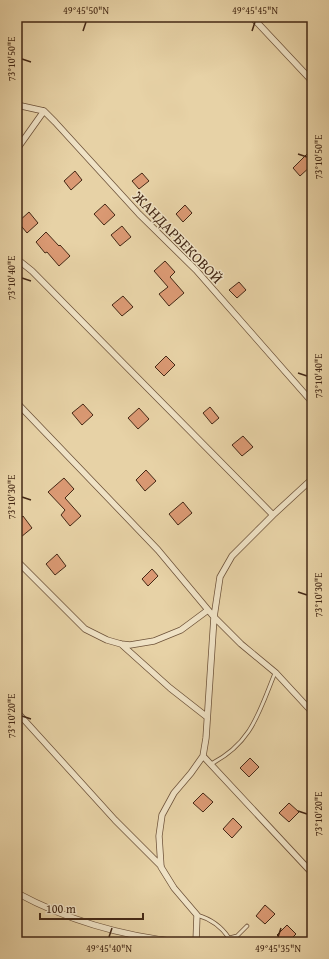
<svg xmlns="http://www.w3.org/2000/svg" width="329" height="959" viewBox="0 0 329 959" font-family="'Gentium Book Plus',serif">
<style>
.building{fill:#da9973;stroke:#442815}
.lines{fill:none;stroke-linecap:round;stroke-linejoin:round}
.service-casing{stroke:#6d5239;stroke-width:4.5}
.minor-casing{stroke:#6d5239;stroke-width:7}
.service{stroke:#efe2c5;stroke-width:3}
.minor{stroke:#efe2c5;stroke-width:5.5}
.ticks{fill:none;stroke:#442815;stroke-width:1.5}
.labels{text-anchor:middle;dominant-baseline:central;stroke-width:3;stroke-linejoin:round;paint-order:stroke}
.street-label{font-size:15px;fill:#442815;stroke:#efe2c5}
.neatline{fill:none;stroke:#442815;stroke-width:1.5}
.ticks-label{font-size:10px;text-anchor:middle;fill:#442815}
</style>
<rect width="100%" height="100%" fill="#e7d2a6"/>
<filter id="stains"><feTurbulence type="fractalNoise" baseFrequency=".005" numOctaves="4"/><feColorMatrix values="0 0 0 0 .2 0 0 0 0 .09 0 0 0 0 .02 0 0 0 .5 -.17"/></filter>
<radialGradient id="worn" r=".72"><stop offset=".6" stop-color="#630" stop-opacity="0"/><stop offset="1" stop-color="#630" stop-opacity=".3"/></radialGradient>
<path class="building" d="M312,149V165L300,176L293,168Z
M75,171L82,180L71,190L64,181Z
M142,173L149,181L139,189L132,181Z
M105,204L115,215L104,225L94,214Z
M185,205L192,213L183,222L176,214Z
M29,212L38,223L27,233L18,222Z
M122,226L131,237L120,246L111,235Z
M46,232L59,246L60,245L70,256L59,266L47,252L45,253L36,242Z
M165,261L175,272L170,277L184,293L169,306L159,294L168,287L154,271Z
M239,282L246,290L237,298L229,290Z
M123,296L133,307L122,316L112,305Z
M166,356L175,365L164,376L155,367Z
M83,404L93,415L82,425L72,413Z
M210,407L219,418L212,424L203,413Z
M139,408L149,419L138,429L128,418Z
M243,436L253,447L242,456L232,445Z
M146,470L156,481L145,491L136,480Z
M64,478L74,489L65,498L81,516L70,526L61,515L65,510L48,492Z
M183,502L192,513L178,525L169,514Z
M23,516L32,528L21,537L17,532V521Z
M57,554L66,566L55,575L46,564Z
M152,569L158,576L148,586L142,579Z
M250,758L259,767L249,777L240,768Z
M203,793L213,802L203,812L193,803Z
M289,803L299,812L289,822L279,813Z
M233,818L242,827L232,838L223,829Z
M265,905L275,914L265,924L256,916Z
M287,925L296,934L288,942H284L277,935Z"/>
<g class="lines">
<g class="service-casing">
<path id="service" d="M211,764C252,743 259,712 275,673
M197,915C211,919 221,926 229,938L237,936L247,926"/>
</g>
<g class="minor-casing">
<path id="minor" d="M252,17L312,81
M17,105L44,111L55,122L139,214L196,270L312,402
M17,149L44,111
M17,259L32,271L273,515
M17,403L158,550L214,617L241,644L276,673L312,712
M17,561L85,629L107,640L121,644L130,645L154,641L181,630L208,610
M121,644L170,688L207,717
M17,712L115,820L161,866
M203,756L312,873
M17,893C67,920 122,936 179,942
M196,942L197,915L174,888L161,867L159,836L162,815L174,793L191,773L203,756L206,738L214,617L220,577L232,556L273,515L312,479"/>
</g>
<use href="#service" class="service"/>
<use href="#minor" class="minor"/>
</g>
<path class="ticks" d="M83,31L86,22M252,31L255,22M22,59L31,62M298,154L307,157M22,278L31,281M298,373L307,376M22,497L31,500M298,592L307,595M22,716L31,719M298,811L307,814M109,937L112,928M278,937L281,928"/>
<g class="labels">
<g class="street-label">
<text transform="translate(178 237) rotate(46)">ЖАНДАРБЕКОВОЙ</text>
</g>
</g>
<rect width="329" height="959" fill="none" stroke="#e7d2a6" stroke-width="44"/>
<path d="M40 913v6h103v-6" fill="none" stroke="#442815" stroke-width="2"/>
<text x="46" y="913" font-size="12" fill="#442815" stroke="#efe2c5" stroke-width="3" paint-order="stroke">100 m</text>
<rect x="22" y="22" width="285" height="915" class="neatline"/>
<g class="ticks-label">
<text x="86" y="14">49°45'50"N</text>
<text x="255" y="14">49°45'45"N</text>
<text transform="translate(11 59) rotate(-90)" y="4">73°10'50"E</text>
<text transform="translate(318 157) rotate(-90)" y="4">73°10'50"E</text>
<text transform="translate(11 278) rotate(-90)" y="4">73°10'40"E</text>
<text transform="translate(318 376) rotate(-90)" y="4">73°10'40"E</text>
<text transform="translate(11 497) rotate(-90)" y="4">73°10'30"E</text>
<text transform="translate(318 595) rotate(-90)" y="4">73°10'30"E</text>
<text transform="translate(11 716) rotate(-90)" y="4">73°10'20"E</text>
<text transform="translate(318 814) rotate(-90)" y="4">73°10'20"E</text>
<text x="109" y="952">49°45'40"N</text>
<text x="278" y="952">49°45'35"N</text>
</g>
<rect width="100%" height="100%" filter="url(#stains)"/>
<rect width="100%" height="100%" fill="url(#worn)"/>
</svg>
